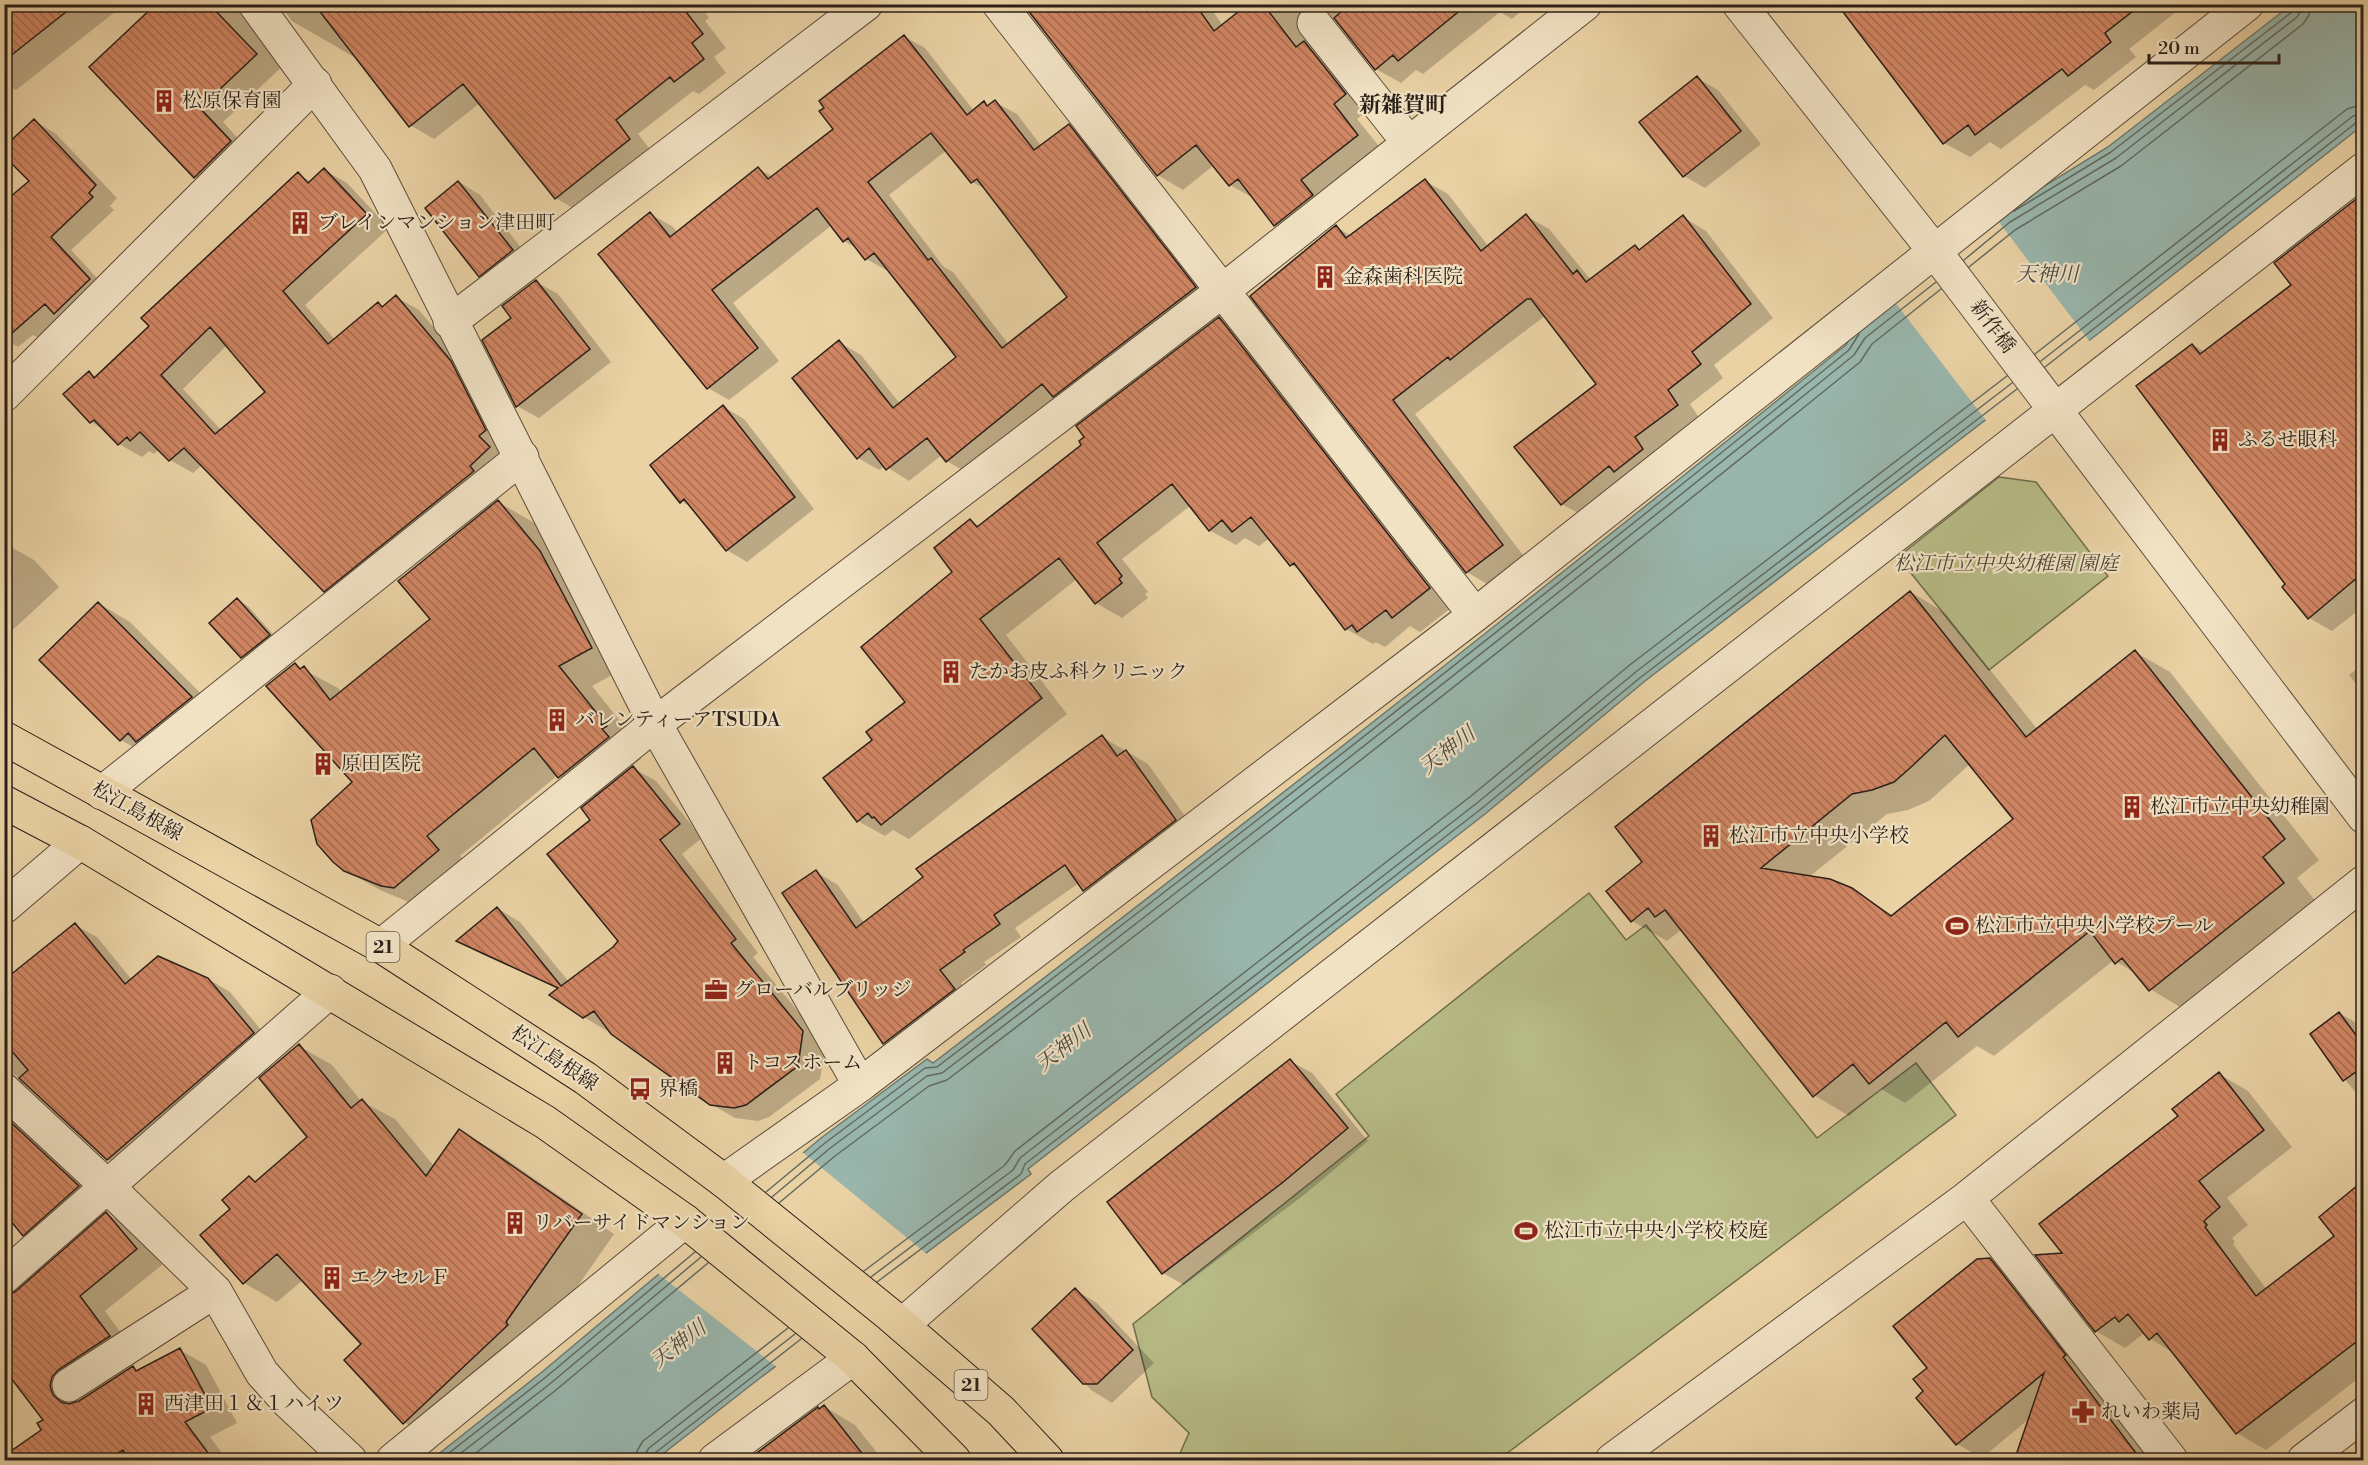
<svg xmlns="http://www.w3.org/2000/svg" width="2368" height="1465" viewBox="0 0 2368 1465" font-family="'Libre Bodoni','Noto Serif JP',serif">
<style>
.green{fill:#b7bb86;stroke:#706d4f;stroke-width:1.5}
.water{fill:#99b6ad;stroke:#6d7a71;stroke-width:1.5}
.pier{fill:#ead2a5}
.shadow{fill:#0003;fill-rule:evenodd}
.lines{fill:none;stroke-linecap:round;stroke-linejoin:round}
.shore{stroke:#626a62;stroke-width:1.5}
.building{fill:url(#building-back-hatch);stroke:#2a1f18;stroke-width:1.5;fill-rule:evenodd}
.minor-casing{stroke:#5a4c3b;stroke-width:35}
.major-casing{stroke:#2a1f18;stroke-width:35}
.minor{stroke:#f1e2c4;stroke-width:33}
.major{stroke:#ead2a5;stroke-width:33}
.labels{text-anchor:middle;dominant-baseline:central;stroke-width:4.5;stroke-linejoin:round;paint-order:stroke}
.shield{fill:#f1e2c4;stroke:#665a4c;stroke-width:1.5}
.shield-label{font-size:18px;font-weight:bold;fill:#2a1f18}
.poi-label{font-size:20px;fill:#2a1f18;stroke:#f1e2c4;text-anchor:start}
.street-label{font-size:20px;fill:#2a1f18;stroke:#f1e2c4}
.park-label{font-size:20px;font-style:italic;fill:#4d4634;stroke:#f1e2c4}
.water-label{font-size:21px;font-style:italic;fill:#4b4c45;stroke:#f1e2c4}
.quarter-label{font-size:22px;font-weight:bold;fill:#2a1f18;stroke:#f1e2c4}
</style>
<defs>
<pattern id="building-back-hatch" width="6" height="6" patternUnits="userSpaceOnUse" patternTransform="scale(1.5)"><rect width="6" height="6" fill="#d18664"/><path d="M-1 5l2 2M0 0l6 6M5-1l2 2" fill="none" stroke="#aa6d51"/></pattern>
</defs>
<rect width="100%" height="100%" fill="#ead2a5"/>
<filter id="stains"><feTurbulence type="fractalNoise" baseFrequency=".00333" numOctaves="4"/><feColorMatrix values="0 0 0 0 .2 0 0 0 0 .09 0 0 0 0 .02 0 0 0 .5 -.17"/></filter>
<radialGradient id="worn" r=".72"><stop offset=".6" stop-color="#630" stop-opacity="0"/><stop offset="1" stop-color="#630" stop-opacity=".3"/></radialGradient>
<path class="green" d="M1999,477L2036,482L2108,576L1989,670L1898,557Z
M1589,893L1626,940L1646,925L1817,1138L1916,1063L1956,1115L1498,1460H1177L1189,1433L1152,1397L1133,1324L1369,1136L1336,1094Z"/>
<path class="water" d="M2291,5H2363V125L2104,329L1645,681L1485,814L1028,1169L1031,1174L760,1378L655,1460H431L542,1372L821,1138L927,1059L933,1063C1241,828 1545,588 1846,345L1854,330L2002,212L2108,147Z"/>
<path class="pier" d="M1995,217L2091,343L1988,423L1891,297Z
M801,1151L928,1255L778,1368L656,1272Z"/>
<path class="shadow" d="M4,4H125L16,90L9,86L4,90Z
M158,4H266L287,62L223,122L254,156L219,191L195,177L91,67Z
M280,4H699L709,18L705,21L726,48L714,57L726,73L699,94L693,91L638,134L653,153L579,212L556,198L480,103L434,139L410,125L356,56L354,57L292,21Z
M1025,4H1208L1223,26L1250,4H1529L1512,19L1500,12L1423,74L1416,70L1401,83L1376,69L1336,18L1327,22L1370,108L1357,119L1382,150L1300,239L1275,225L1255,199L1230,185L1214,165L1183,190L1158,175Z
M1837,4H2186L2129,49L2136,57L2094,90L2085,85L2001,149L1990,142L1970,157L1944,143Z
M903,36L925,48L974,111L984,103L989,106L995,102L1017,114L1042,147L1069,126L1091,139L1217,300L969,474L947,461L942,455L909,481L885,466L879,470L858,458L839,342L861,355L901,405L958,357L889,270L888,271L866,259L858,249L844,241L832,225L733,303L779,361L729,400L708,388L650,214L672,226L678,233L759,169L773,177L835,129ZM947,150L972,182L989,191L1069,298L1009,345L953,272L944,267L889,195Z
M1697,78L1718,90L1761,144L1705,188L1684,176Z
M35,121L56,134L117,198L110,206L114,210L71,250L111,293L41,339L33,335L18,347L11,343L4,349V205L31,181Z
M324,170L347,183L389,228L305,305L335,340L378,304L384,307L396,297L419,310L474,376L512,461L348,604L325,590L202,465L193,473L170,460L159,449L154,454L149,451L142,457L119,444L108,432L91,422L89,373L97,377L152,326L298,174L311,182ZM227,345L268,392L222,431L183,389Z
M1425,181L1448,194L1489,247L1526,216L1549,229L1591,280L1635,246L1641,250L1683,217L1706,231L1773,318L1714,365L1723,378L1690,404L1700,419L1585,517L1562,504L1599,384L1545,316L1415,414L1526,559L1490,586L1467,572L1252,296L1336,227L1351,236Z
M459,182L480,195L533,263L501,288L480,275Z
M2364,199V606L2332,631L2309,618L2287,584L2193,345L2205,352L2293,285Z
M536,282L558,294L611,362L539,418L517,406L513,318Z
M1219,319L1246,334L1456,604L1420,632L1410,626L1385,647L1376,642L1373,644L1346,629L1302,571L1291,565L1270,538L1259,546L1245,538L1236,545L1209,530L1190,506L1122,559L1148,592L1145,594L1148,598L1122,618L1096,603L1077,579L1006,635L1067,714L909,839L893,830L885,836L858,821L874,740L907,702L955,572L970,521L980,526L1083,445Z
M724,407L744,419L814,509L747,562L727,550L694,509L681,501Z
M498,502L533,522L574,572L625,668L592,686L640,746L636,750L642,758L631,767L656,781L702,838L682,854L758,953L753,957L826,1045L820,1079L769,1117L758,1121L735,1118L711,1104L609,1029L607,1031L584,1017L559,989L481,954L459,941L497,908L520,922L569,982L614,948L620,941L592,820L596,798L558,775L460,856L472,871L416,905L380,890L345,870L354,782L295,665L338,688L341,692L432,619Z
M4,543L34,560L59,587L4,638Z
M1911,592L1945,613L2038,730L2135,652L2170,672L2319,860L2297,878L2318,904L2185,1010L2150,989L2138,975L2114,960L1994,1056L1977,1046L1905,1103L1881,1089L1849,1116L1814,1095L1684,932L1681,930L1667,941L1632,921L1644,862ZM1970,764L2015,820L1894,916L1851,890L1809,877L1887,814L1908,810L1929,801Z
M237,600L248,606L279,641L252,663L242,657Z
M98,603L130,622L223,716L152,758L121,740Z
M2364,663V694L2349,675Z
M1102,737L1148,764L1197,833L1106,902L1084,890L1079,883L1015,928L1021,937L984,962L986,965L961,983L975,1002L906,1055L884,1043L816,872L838,885L864,923Z
M75,925L97,937L132,980L208,979L230,992L274,1046L130,1172L108,1159L27,1084H21L12,1090L100,1199L45,1247L24,1234L4,1211V1071L24,1081L4,1068V982Z
M2339,1013L2364,1027V1102L2341,1075Z
M299,1046L332,1065L361,1101L395,1119L434,1166L460,1131L493,1150L614,1234L539,1342L437,1441L404,1422L363,1344L303,1280L277,1302L244,1283L232,1209L249,1178L257,1182L309,1137Z
M1290,1061L1312,1073L1368,1141L1304,1195L1184,1285L1163,1273Z
M2219,1074L2248,1091L2292,1147L2227,1198L2248,1225L2232,1238L2235,1242L2233,1244L2267,1290L2336,1236L2364,1182V1374L2266,1450L2237,1433L2175,1354L2143,1334L2125,1348L2096,1331L2065,1255L2180,1117Z
M107,1214L133,1229L162,1265L105,1311L135,1352L78,1392L76,1403L133,1368L139,1372L180,1350L206,1365L237,1423L210,1437L227,1460H4L43,1430L45,1420L4,1367Z
M1990,1259L2015,1274L2159,1460H2016L2030,1418L1982,1458L1957,1444L1919,1398L1926,1391L1929,1368Z
M1075,1290L1097,1303L1154,1363L1112,1403L1091,1390L1034,1329Z
M825,1407L855,1425L883,1460H761Z"/>
<g class="lines">
<path class="shore" d="M2014,211L2111,152L2292,12L2294,4
M1964,260L2010,222L2116,158L2297,17L2301,11L2302,4
M1969,267L2015,230L2121,166L2303,24L2309,15L2311,4
M2035,354L2347,109L2364,104
M2041,361L2353,116L2364,113
M2045,367L2357,122L2364,121
M766,1192L825,1143L925,1068L937,1067C1245,832 1548,593 1849,350L1859,334
M772,1197L829,1149L927,1076L942,1073C1249,838 1553,599 1854,355L1865,338L1936,282
M779,1203L835,1156L929,1086L947,1080C1255,845 1559,606 1860,362L1872,344L1941,289
M864,1271L1005,1165L1015,1151L1471,796L1631,664L2007,376
M871,1277L1013,1170L1020,1158L1477,803L1637,671L2012,383
M877,1282L1021,1174L1025,1164L1481,809L1641,677L2017,389
M440,1460L546,1377L695,1252
M452,1460L551,1383L701,1257
M467,1460L556,1390L708,1263
M635,1460L637,1451L643,1441L788,1328
M644,1460L645,1454L649,1448L795,1334
M652,1460L655,1453L801,1339"/>
</g>
<path class="building" d="M4,4H76L4,61Z
M156,4H209L257,54L200,108L231,141L194,178L89,67Z
M314,4H680L703,34L692,43L704,59L674,82L670,77L616,120L630,139L555,199L463,84L409,127Z
M1023,4H1195L1214,31L1248,4H1263L1296,47L1304,41L1346,94L1334,104L1358,135L1301,180L1313,195L1274,226L1238,179L1229,186L1196,145L1157,176Z
M1350,4H1468L1398,61L1393,55L1375,70L1334,18Z
M1837,4H2142L2105,33L2111,42L2068,76L2062,69L1975,135L1968,125L1943,144Z
M904,35L967,115L984,101L987,106L995,100L1034,150L1069,124L1196,287L1053,397L1042,384L946,462L927,438L886,470L869,448L857,459L792,378L839,340L893,408L956,357L874,253L865,260L848,238L843,242L817,208L712,290L758,348L707,389L598,254L650,212L670,237L758,167L768,179L833,129L819,111L824,108L819,101ZM931,133L971,183L977,179L1067,297L1002,348L931,258L928,260L868,182Z
M1697,76L1741,131L1683,177L1639,122Z
M34,119L96,185L89,193L93,197L51,237L90,279L54,314L45,304L4,340V202L29,181L4,156V147Z
M324,168L367,214L283,291L328,344L378,302L382,307L396,295L451,361L486,430L479,436L490,447L470,466L474,471L324,592L184,448L169,461L140,432L130,441L127,437L118,445L94,420L90,423L63,394L89,371L94,378L149,326L141,318L298,172L308,183ZM210,327L265,392L215,434L161,375Z
M1425,179L1481,251L1526,214L1573,274L1577,270L1586,282L1635,245L1639,250L1683,215L1751,304L1692,352L1701,364L1668,390L1678,405L1635,437L1643,449L1614,472L1609,466L1561,505L1514,447L1596,384L1531,299H1527L1450,360L1448,357L1393,400L1503,545L1466,573L1250,296L1336,225L1346,238Z
M458,181L513,250L479,277L425,208Z
M2364,193V572L2308,619L2282,587L2285,584L2136,386L2192,344L2200,354L2291,285L2274,263Z
M536,280L590,349L516,407L482,340L511,318L502,306Z
M1219,317L1430,588L1392,618L1386,610L1357,632L1352,625L1345,630L1294,563L1290,566L1251,517L1232,532L1222,520L1209,531L1172,484L1097,543L1122,576L1119,579L1122,583L1095,604L1059,558L980,619L1042,698L881,825L874,817L872,818L868,813L857,822L823,778L872,740L866,732L905,702L861,647L952,572L934,548L970,519L977,527L1081,445L1079,441L1084,437L1076,426Z
M723,405L795,497L726,551L684,499L680,503L650,465Z
M498,500L540,551L592,648L559,666L607,726L602,729L609,737L558,778L534,748L427,836L439,850L394,888L381,886L344,871L333,862L317,844L311,820L352,782L266,686L295,663L300,669L304,666L330,700L430,619L398,581Z
M1910,591L2026,737L2135,650L2285,839L2263,857L2284,883L2149,991L2122,958L2115,964L2090,931L1958,1037L1946,1022L1869,1084L1853,1064L1813,1097L1665,910L1655,917L1648,908L1631,922L1606,891L1642,862L1615,827ZM1945,735L2013,819L1891,916L1852,888L1830,879L1761,868L1852,794L1872,790L1894,782L1910,768Z
M237,598L270,635L241,658L209,623Z
M98,602L192,697L136,742L128,733L120,741L39,660Z
M1102,735L1117,756L1126,750L1176,820L1083,891L1065,865L994,915L1000,924L963,950L965,952L940,970L955,989L883,1044L782,893L816,870L856,928L923,877L916,869Z
M633,766L680,824L660,840L736,939L731,943L803,1031L798,1066L746,1105L734,1108L710,1105L611,1034L594,1011L583,1018L549,995L558,988L456,941L497,907L561,986L613,947L618,941L547,854L590,820L581,808Z
M75,923L125,984L158,956L208,978L254,1033L107,1160L19,1078L28,1070L4,1042V980Z
M2339,1012L2364,1046V1066L2343,1081L2310,1034Z
M299,1044L351,1108L362,1099L426,1176L459,1129L582,1214L506,1322L508,1325L403,1424L344,1360L361,1344L277,1254L243,1284L200,1235L230,1209L222,1200L249,1176L255,1182L307,1137L259,1078Z
M1290,1059L1348,1128L1282,1183L1162,1274L1107,1202Z
M2219,1072L2264,1130L2199,1181L2220,1207L2204,1221L2207,1225L2205,1227L2256,1296L2334,1236L2319,1217L2364,1180V1336L2236,1434L2157,1333L2149,1340L2128,1314L2119,1322L2115,1317L2095,1332L2035,1255L2062,1253L2039,1224L2178,1116L2172,1109Z
M4,1116L79,1186L23,1236L5,1214Z
M106,1212L137,1249L80,1296L110,1336L58,1370L52,1377L50,1386L53,1395L61,1402L69,1404L79,1401L133,1366L136,1371L180,1348L212,1408L185,1422L214,1461H130L123,1450L104,1461H4V1456L41,1430L37,1423L43,1420L4,1369V1297L16,1291Z
M1990,1258L2066,1355L2063,1357L2142,1461H2014L2044,1373L1956,1445L1916,1398L1923,1391L1913,1379L1927,1368L1893,1326L1977,1259Z
M1075,1288L1133,1350L1097,1384H1083L1032,1329Z
M824,1405L868,1461H746L818,1407L819,1409Z"/>
<g class="lines">
<g class="minor-casing">
<path id="minor" d="M255,4L375,169L655,724L860,1085
M999,4L1475,615
M1739,4L1936,253L2364,817
M1314,23L1409,143
M450,322L866,4
M4,395L315,84
M102,793L522,457
M4,907L80,842
M381,946L655,724L1221,292L1585,4
M4,1090L108,1187L215,1291L262,1373L287,1401L350,1460
M724,1181L860,1085L1475,615L2247,4
M1967,1198L2171,1460
M4,1277L330,991
M902,1325L1062,1186L2364,169
M69,1385L215,1291
M393,1460L685,1221
M715,1460L853,1358
M1612,1460L1967,1198L2364,882
M2304,1460L2364,1414"/>
</g>
<g class="major-casing">
<path id="major" d="M4,738L381,946L585,1078L724,1181L890,1315L1001,1411L1047,1460
M4,802L80,842L545,1122L685,1221L853,1358L954,1460"/>
</g>
<use href="#minor" class="minor"/>
<use href="#major" class="major"/>
</g>
<defs>
<g id="building-bare" transform="scale(1.8)"><path d="M-4-6H4V6H1V3H-1V6H-4ZM-2.5-4.3h1.7v1.8h-1.7ZM.8-4.3h1.7v1.8H.8ZM-2.5-1h1.7V.8h-1.7ZM.8-1h1.7V.8H.8Z" fill="#8f2418" stroke="#f1e2c4" stroke-width="2.5" paint-order="stroke"/></g>
<g id="stadium-bare" transform="scale(1.8)"><path d="M0-5a6.5 5 0 1 0 0 10a6.5 5 0 1 0 0-10ZM-3.5-1.8h7v3.6h-7Z" fill="#8f2418" stroke="#f1e2c4" stroke-width="2.5" paint-order="stroke"/></g>
<g id="office-bare" transform="scale(1.8)"><path d="M-6-3h4V-5.5h4V-3h4V5H-6ZM-1-4.5V-3h2v-1.5ZM-6 0V1H6V0Z" fill="#8f2418" stroke="#f1e2c4" stroke-width="2.5" paint-order="stroke"/></g>
<g id="bus-bare" transform="scale(1.8)"><path d="M-5-6H5V4H4V6H2V4H-2V6H-4V4H-5ZM-3.5-4V0h7V-4ZM-3.5 1.2v1.5H-2V1.2ZM2 1.2v1.5H3.5V1.2Z" fill="#8f2418" stroke="#f1e2c4" stroke-width="2.5" paint-order="stroke"/></g>
<g id="pharmacy-bare" transform="scale(1.8)"><path d="M-2-6h4v4h4v4h-4v4h-4v-4h-4v-4h4Z" fill="#8f2418" stroke="#f1e2c4" stroke-width="2.5" paint-order="stroke"/></g>
</defs>
<g fill-rule="evenodd">
<use href="#building-bare" x="164" y="101"/>
<use href="#building-bare" x="300" y="223"/>
<use href="#building-bare" x="1325" y="277"/>
<use href="#building-bare" x="2220" y="440"/>
<use href="#building-bare" x="951" y="672"/>
<use href="#building-bare" x="557" y="720"/>
<use href="#building-bare" x="323" y="764"/>
<use href="#building-bare" x="2132" y="807"/>
<use href="#building-bare" x="1711" y="836"/>
<use href="#stadium-bare" x="1957" y="926"/>
<use href="#office-bare" x="716" y="990"/>
<use href="#building-bare" x="725" y="1063"/>
<use href="#bus-bare" x="640" y="1089"/>
<use href="#building-bare" x="515" y="1223"/>
<use href="#stadium-bare" x="1526" y="1231"/>
<use href="#building-bare" x="332" y="1278"/>
<use href="#building-bare" x="146" y="1404"/>
<use href="#pharmacy-bare" x="2083" y="1412"/>
</g>
<g class="labels">
<g class="shield">
<rect x="366.5" y="932" width="33" height="30" rx="4.5"/>
<rect x="954.5" y="1370" width="33" height="30" rx="4.5"/>
</g>
<g class="shield-label">
<text x="383" y="947">21</text>
<text x="971" y="1385">21</text>
</g>
<g class="poi-label">
<text x="182" y="101">松原保育園</text>
<text x="318" y="223">ブレインマンション津田町</text>
<text x="1343" y="277">金森歯科医院</text>
<text x="2238" y="440">ふるせ眼科</text>
<text x="969" y="672">たかお皮ふ科クリニック</text>
<text x="575" y="720">バレンティーアTSUDA</text>
<text x="341" y="764">原田医院</text>
<text x="2150" y="807">松江市立中央幼稚園</text>
<text x="1729" y="836">松江市立中央小学校</text>
<text x="1975" y="926">松江市立中央小学校プール</text>
<text x="734" y="990">グローバルブリッジ</text>
<text x="743" y="1063">トコスホーム</text>
<text x="658" y="1089">界橋</text>
<text x="533" y="1223">リバーサイドマンション</text>
<text x="1544" y="1231">松江市立中央小学校 校庭</text>
<text x="350" y="1278">エクセルＦ</text>
<text x="164" y="1404">西津田１＆１ハイツ</text>
<text x="2101" y="1412">れいわ薬局</text>
</g>
<g class="street-label">
<text transform="translate(1992 327) rotate(53)">新作橋</text>
<text transform="translate(137 812) rotate(29)">松江島根線</text>
<text transform="translate(554 1059) rotate(34)">松江島根線</text>
</g>
<g class="park-label">
<text x="2006" y="564">松江市立中央幼稚園 園庭</text>
</g>
<g class="water-label">
<text x="2047" y="275">天神川</text>
<text transform="translate(1448 751) rotate(-38)">天神川</text>
<text transform="translate(1064 1048) rotate(-38)">天神川</text>
<text transform="translate(679 1345) rotate(-38)">天神川</text>
</g>
<g class="quarter-label">
<text x="1403" y="105">新雑賀町</text>
</g>
</g>
<rect width="2368" height="1465" fill="none" stroke="#ead2a5" stroke-width="24"/>
<rect x="6" y="6" width="2356" height="1453" fill="none" stroke="#2a1f18" stroke-width="3"/>
<rect x="12" y="12" width="2344" height="1441" fill="none" stroke="#2a1f18" stroke-width="1.5"/>
<path d="M2149 54v9h130v-9" fill="none" stroke="#2a1f18" stroke-width="3"/>
<text x="2158" y="54" font-size="18" fill="#2a1f18" stroke="#f1e2c4" stroke-width="4.5" paint-order="stroke">20 m</text>
<rect width="100%" height="100%" filter="url(#stains)"/>
<rect width="100%" height="100%" fill="url(#worn)"/>
</svg>
